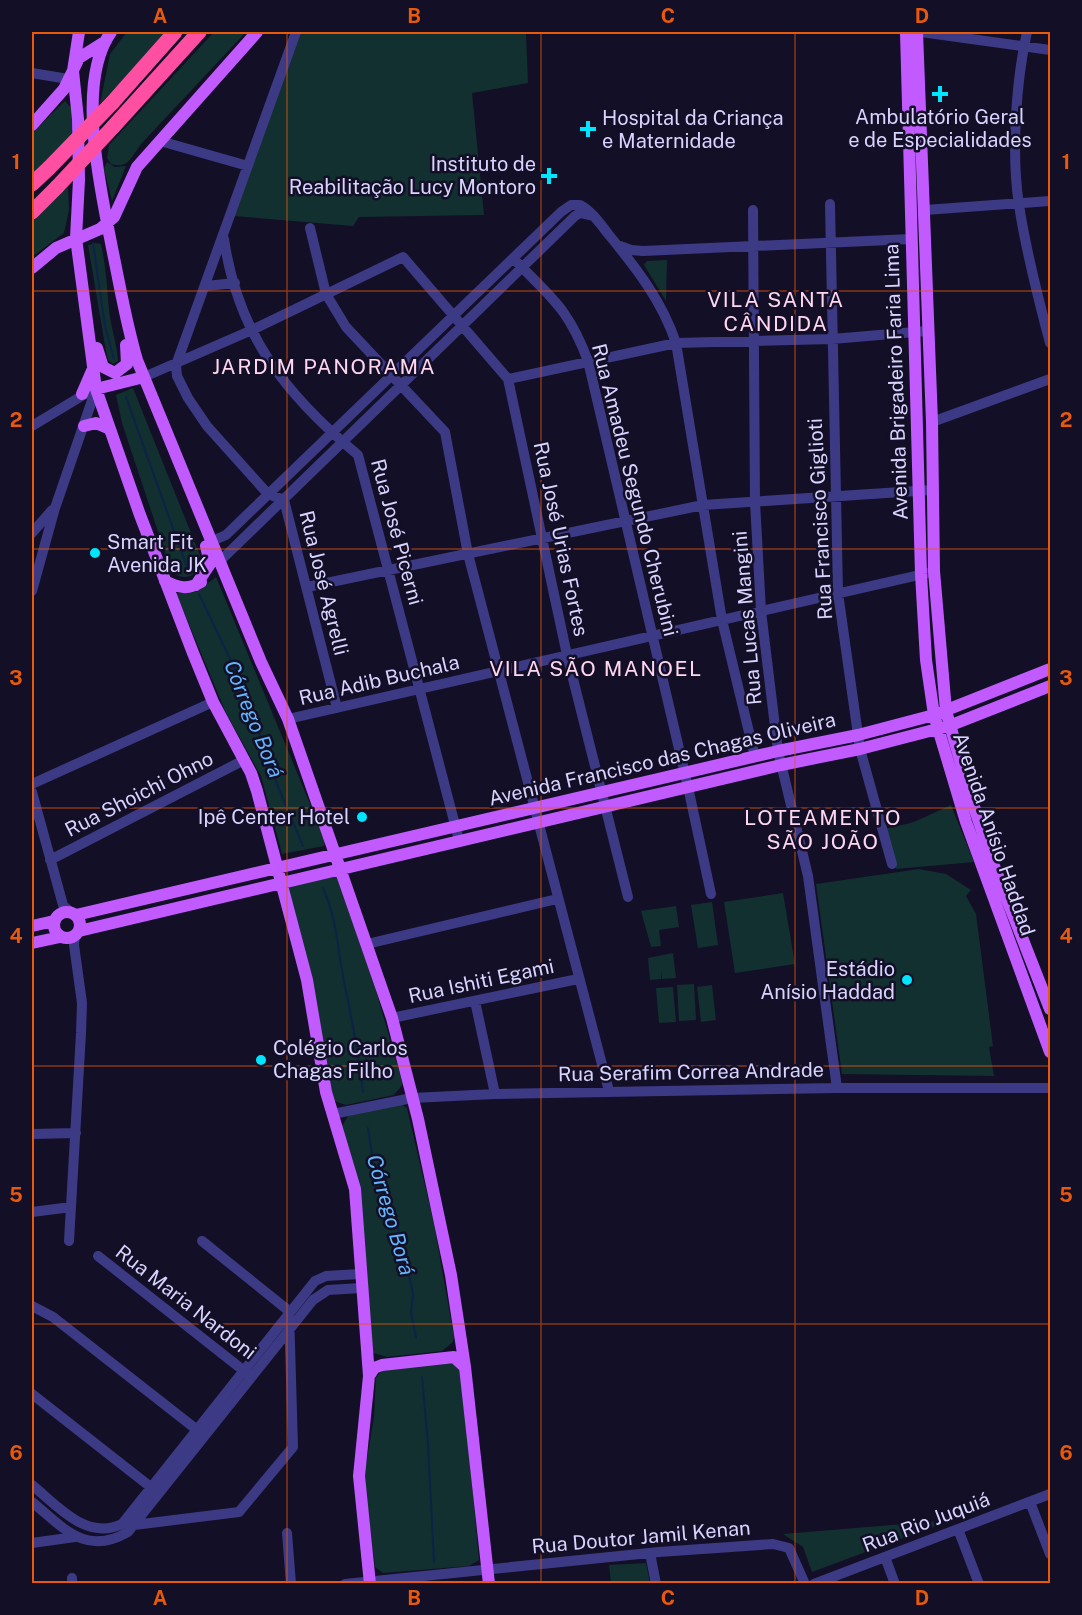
<svg xmlns="http://www.w3.org/2000/svg" width="1082" height="1615" viewBox="0 0 1082 1615" font-family="'Public Sans',sans-serif">
<style>
.green{fill:#12302f}
.lines{fill:none;stroke-linecap:round;stroke-linejoin:round}
.stream{stroke:#0c2248;stroke-width:2}
.minor{stroke:#3d3a85;stroke-width:10}
.major{stroke:#c25bff;stroke-width:12}
.highway{stroke:#ff4fa3;stroke-width:15}
.highway-bridge{stroke:#ff4fa3;stroke-width:15}
.grid{fill:none;stroke:#e8590c;stroke-width:1.5;stroke-opacity:0.55}
.poi-dot{fill:#00e5ff;stroke:#130f26;stroke-width:2}
.labels{text-anchor:middle;dominant-baseline:central;stroke-width:5;stroke-linejoin:round;paint-order:stroke}
.poi-label{font-size:20px;fill:#d9d4ff;stroke:#130f26;text-anchor:start}
.street-label{font-size:20px;fill:#d9d4ff;stroke:#130f26}
.neighbourhood-label{font-size:21px;letter-spacing:1.5px;fill:#ffd6f0;stroke:#130f26}
.water-label{font-size:21px;font-style:italic;fill:#62b6ff;stroke:#130f26}
.neatline{fill:none;stroke:#e8590c;stroke-width:2}
.grid-label{font-size:20px;text-anchor:middle;font-weight:bold;fill:#e8590c}
</style>
<rect width="100%" height="100%" fill="#130f26"/>
<path class="green" d="M127,32H169L100,104L110,54Z
M214,32H246L142,143C132,155 129,170 111,164L107,158L109,145Z
M300,32H526L528,83L472,93L484,215L359,217L353,226L234,216Z
M65,101L72,109V134L32,176V133Z
M107,162L115,167L126,166L112,201L104,169Z
M68,187L69,210L64,233L32,257V222Z
M96,243L101,244C106,266 107,287 109,310C111,327 117,344 118,361L113,364L108,360L106,351L88,245Z
M667,260L666,301L644,265L647,261Z
M133,388L203,563C197,577 183,582 171,571L122,423L116,395Z
M216,577L325,840L324,846L282,854L261,776L226,713L176,593L196,592Z
M951,805L974,862L896,869L885,829L914,822Z
M919,869L946,874L971,890L966,896L976,914L993,1046L989,1047L994,1076L842,1074L816,884Z
M336,874L374,984L403,1084L394,1095L346,1105L334,1101L288,886Z
M783,893L795,964L735,973L724,902Z
M712,902L718,945L698,948L691,905Z
M676,906L679,927L659,930L661,946L651,947L641,911Z
M673,953L676,978L662,979L661,971V979L650,980L648,958Z
M694,984L696,1020L679,1021L677,985Z
M712,985L716,1020L701,1022L697,987Z
M673,987L676,1022L659,1023L656,988Z
M401,1104L407,1108L434,1224L454,1337L453,1342L442,1351L387,1357L373,1353L342,1126L348,1116Z
M449,1363L459,1366L462,1375L479,1560L469,1566L383,1573L375,1567L364,1476L374,1417L376,1377L383,1370Z
M952,1520L812,1572L803,1547L783,1534Z
M646,1563L650,1583H611L609,1565Z"/>
<g class="lines">
<path class="stream" d="M93,243L105,326L114,359
M126,397L188,570
M199,594L242,684L277,784L303,846
M323,888C338,921 338,957 346,991C353,1025 359,1057 363,1092
M368,1128L375,1174L393,1211L401,1238L413,1294L411,1312L416,1338
M422,1377L428,1444L434,1562"/>
<path class="minor" d="M296,32L176,365L177,376L188,398L207,426L268,494L284,500L337,708
M921,32L1050,50
M1027,32C1016,82 1011,153 1019,205C1026,251 1038,298 1050,343
M32,73L68,79
M160,141L248,166
M830,204L838,593L860,749L892,864
M753,210L755,502L761,611L778,751L808,876L837,1088
M925,210L1050,201
M310,228L326,294L346,327L445,432L468,554L609,1091
M224,239C238,335 286,395 358,455L459,840
M620,246L631,250L643,251L911,239
M513,258C551,298 568,307 588,361L688,787L711,894
M206,286L235,283
M144,377L252,330L403,257L508,379L567,655L628,897
M508,379L676,343L832,339L927,331
M932,422L1050,379
M32,426L90,391
M32,533L52,510
M212,541L226,535L561,212L571,205H580C592,211 601,225 609,235C637,269 662,301 676,343L722,620L755,757
M220,561L575,216L580,213L593,216
M307,587L703,505L932,490
M32,591L55,508L96,389
M288,719L928,573
M32,784L213,702
M32,792L63,905L69,911
M50,860L244,760
M367,944L557,899
M475,1001L495,1094
M392,1018L578,979
M333,1114L412,1098L495,1094L837,1088H1050
M32,1134L76,1133
M32,1212L71,1207
M69,1241L81,1033L82,1003L74,945L75,935
M98,1256L248,1374
M32,1306L53,1317L201,1433
M32,1394L157,1492
M32,1485C58,1506 86,1541 122,1524L315,1281L326,1276L360,1274
M32,1502C63,1527 85,1557 128,1532L313,1300L328,1290L361,1288
M1030,1502L1050,1554
M134,1525L239,1512L293,1447L289,1311L202,1241
M958,1529L979,1584
M287,1533L291,1584
M32,1543L75,1537
M650,1553L656,1584
M885,1557L895,1584
M72,1578V1584
M345,1584L659,1552L773,1544L789,1548L805,1584
M814,1584L1050,1494"/>
<path class="major" d="M79,32L73,71L78,119L79,180L76,238L96,389L140,515L193,653L213,702L251,773L257,791L307,980L326,1092L355,1189L369,1376L359,1476L370,1584
M111,32C75,83 101,190 112,248C120,286 126,323 137,360L261,662L288,719L392,1018L418,1119L451,1275L465,1367L489,1584
M906,32L921,574L926,660L934,715L966,822L1050,1052
M917,32L932,422L934,571L946,711L971,798L994,866L1050,1009
M32,125L64,89L79,58L106,41
M32,268L56,248L100,229L114,217L137,167L257,32
M97,348L103,367L115,373L127,364L126,345
M96,389L144,377
M82,394L92,371
M84,426L96,423L110,429
M165,581C179,588 188,590 201,582
M196,585L210,564L206,546
M54 925a13 13 0 1 1 26 0a13 13 0 1 1-26 0Z
M76,915L778,751L858,735L934,715L1050,669
M32,926L54,921
M79,931L781,765L860,749L949,726L1050,686
M32,943L60,937
M369,1376L374,1368L382,1365L454,1357L465,1367"/>
<path class="highway" d="M112,103L175,32
M113,127L199,32
M32,184L49,168
M32,212L57,187"/>
<path class="highway-bridge" d="M49,168L112,103
M57,187L113,127"/>
</g>
<path class="grid" d="M287,32V1584M541,32V1584M795,32V1584M32,291H1050M32,549H1050M32,808H1050M32,1066H1050M32,1324H1050"/>
<g class="poi-dot">
<path d="M937 85h6v6h6v6h-6v6h-6v-6h-6v-6h6z"/>
<path d="M585 120h6v6h6v6h-6v6h-6v-6h-6v-6h6z"/>
<path d="M546 167h6v6h6v6h-6v6h-6v-6h-6v-6h6z"/>
<circle cx="95" cy="553" r="6"/>
<circle cx="362" cy="817" r="6"/>
<circle cx="907" cy="980" r="6"/>
<circle cx="261" cy="1060" r="6"/>
</g>
<g class="labels">
<g class="poi-label">
<text x="940" y="117" text-anchor="middle">Ambulatório Geral<tspan x="940" dy="23">e de Especialidades</tspan></text>
<text x="602" y="118">Hospital da Criança<tspan x="602" dy="23">e Maternidade</tspan></text>
<text x="536" y="164" text-anchor="end">Instituto de<tspan x="536" dy="23">Reabilitação Lucy Montoro</tspan></text>
<text x="107" y="542">Smart Fit<tspan x="107" dy="23">Avenida JK</tspan></text>
<text x="350" y="817" text-anchor="end">Ipê Center Hotel</text>
<text x="895" y="969" text-anchor="end">Estádio<tspan x="895" dy="23">Anísio Haddad</tspan></text>
<text x="273" y="1048">Colégio Carlos<tspan x="273" dy="23">Chagas Filho</tspan></text>
</g>
<g class="street-label">
<text transform="translate(896 382) rotate(-92)">Avenida Brigadeiro Faria Lima</text>
<text transform="translate(635 490) rotate(76)">Rua Amadeu Segundo Cherubini</text>
<text transform="translate(820 519) rotate(-93)">Rua Francisco Giglioti</text>
<text transform="translate(397 532) rotate(75)">Rua José Picerni</text>
<text transform="translate(561 539) rotate(78)">Rua José Urias Fortes</text>
<text transform="translate(324 583) rotate(76)">Rua José Agrelli</text>
<text transform="translate(747 618) rotate(-95)">Rua Lucas Mangini</text>
<text transform="translate(379 680) rotate(-13)">Rua Adib Buchala</text>
<text transform="translate(662 759) rotate(-13)">Avenida Francisco das Chagas Oliveira</text>
<text transform="translate(139 794) rotate(-27)">Rua Shoichi Ohno</text>
<text transform="translate(994 834) rotate(71)">Avenida Anísio Haddad</text>
<text transform="translate(481 981) rotate(-12)">Rua Ishiti Egami</text>
<text transform="translate(691 1072) rotate(-1)">Rua Serafim Correa Andrade</text>
<text transform="translate(186 1302) rotate(38)">Rua Maria Nardoni</text>
<text transform="translate(926 1522) rotate(-21)">Rua Rio Juquiá</text>
<text transform="translate(641 1537) rotate(-5)">Rua Doutor Jamil Kenan</text>
</g>
<g class="neighbourhood-label">
<text x="776" y="299">VILA SANTA<tspan x="776" dy="24">CÂNDIDA</tspan></text>
<text x="324" y="366">JARDIM PANORAMA</text>
<text x="596" y="668">VILA SÃO MANOEL</text>
<text x="823" y="817">LOTEAMENTO<tspan x="823" dy="24">SÃO JOÃO</tspan></text>
</g>
<g class="water-label">
<text transform="translate(254 719) rotate(68)">Córrego Borá</text>
<text transform="translate(391 1215) rotate(74)">Córrego Borá</text>
</g>
</g>
<rect width="1082" height="1615" fill="none" stroke="#130f26" stroke-width="66"/>
<rect x="33" y="33" width="1016" height="1549" class="neatline"/>
<g class="grid-label">
<text x="160" y="23">A</text>
<text x="414" y="23">B</text>
<text x="668" y="23">C</text>
<text x="922" y="23">D</text>
<text x="16" y="169">1</text>
<text x="1066" y="169">1</text>
<text x="16" y="427">2</text>
<text x="1066" y="427">2</text>
<text x="16" y="685">3</text>
<text x="1066" y="685">3</text>
<text x="16" y="943">4</text>
<text x="1066" y="943">4</text>
<text x="16" y="1202">5</text>
<text x="1066" y="1202">5</text>
<text x="16" y="1460">6</text>
<text x="1066" y="1460">6</text>
<text x="160" y="1605">A</text>
<text x="414" y="1605">B</text>
<text x="668" y="1605">C</text>
<text x="922" y="1605">D</text>
</g>
</svg>
